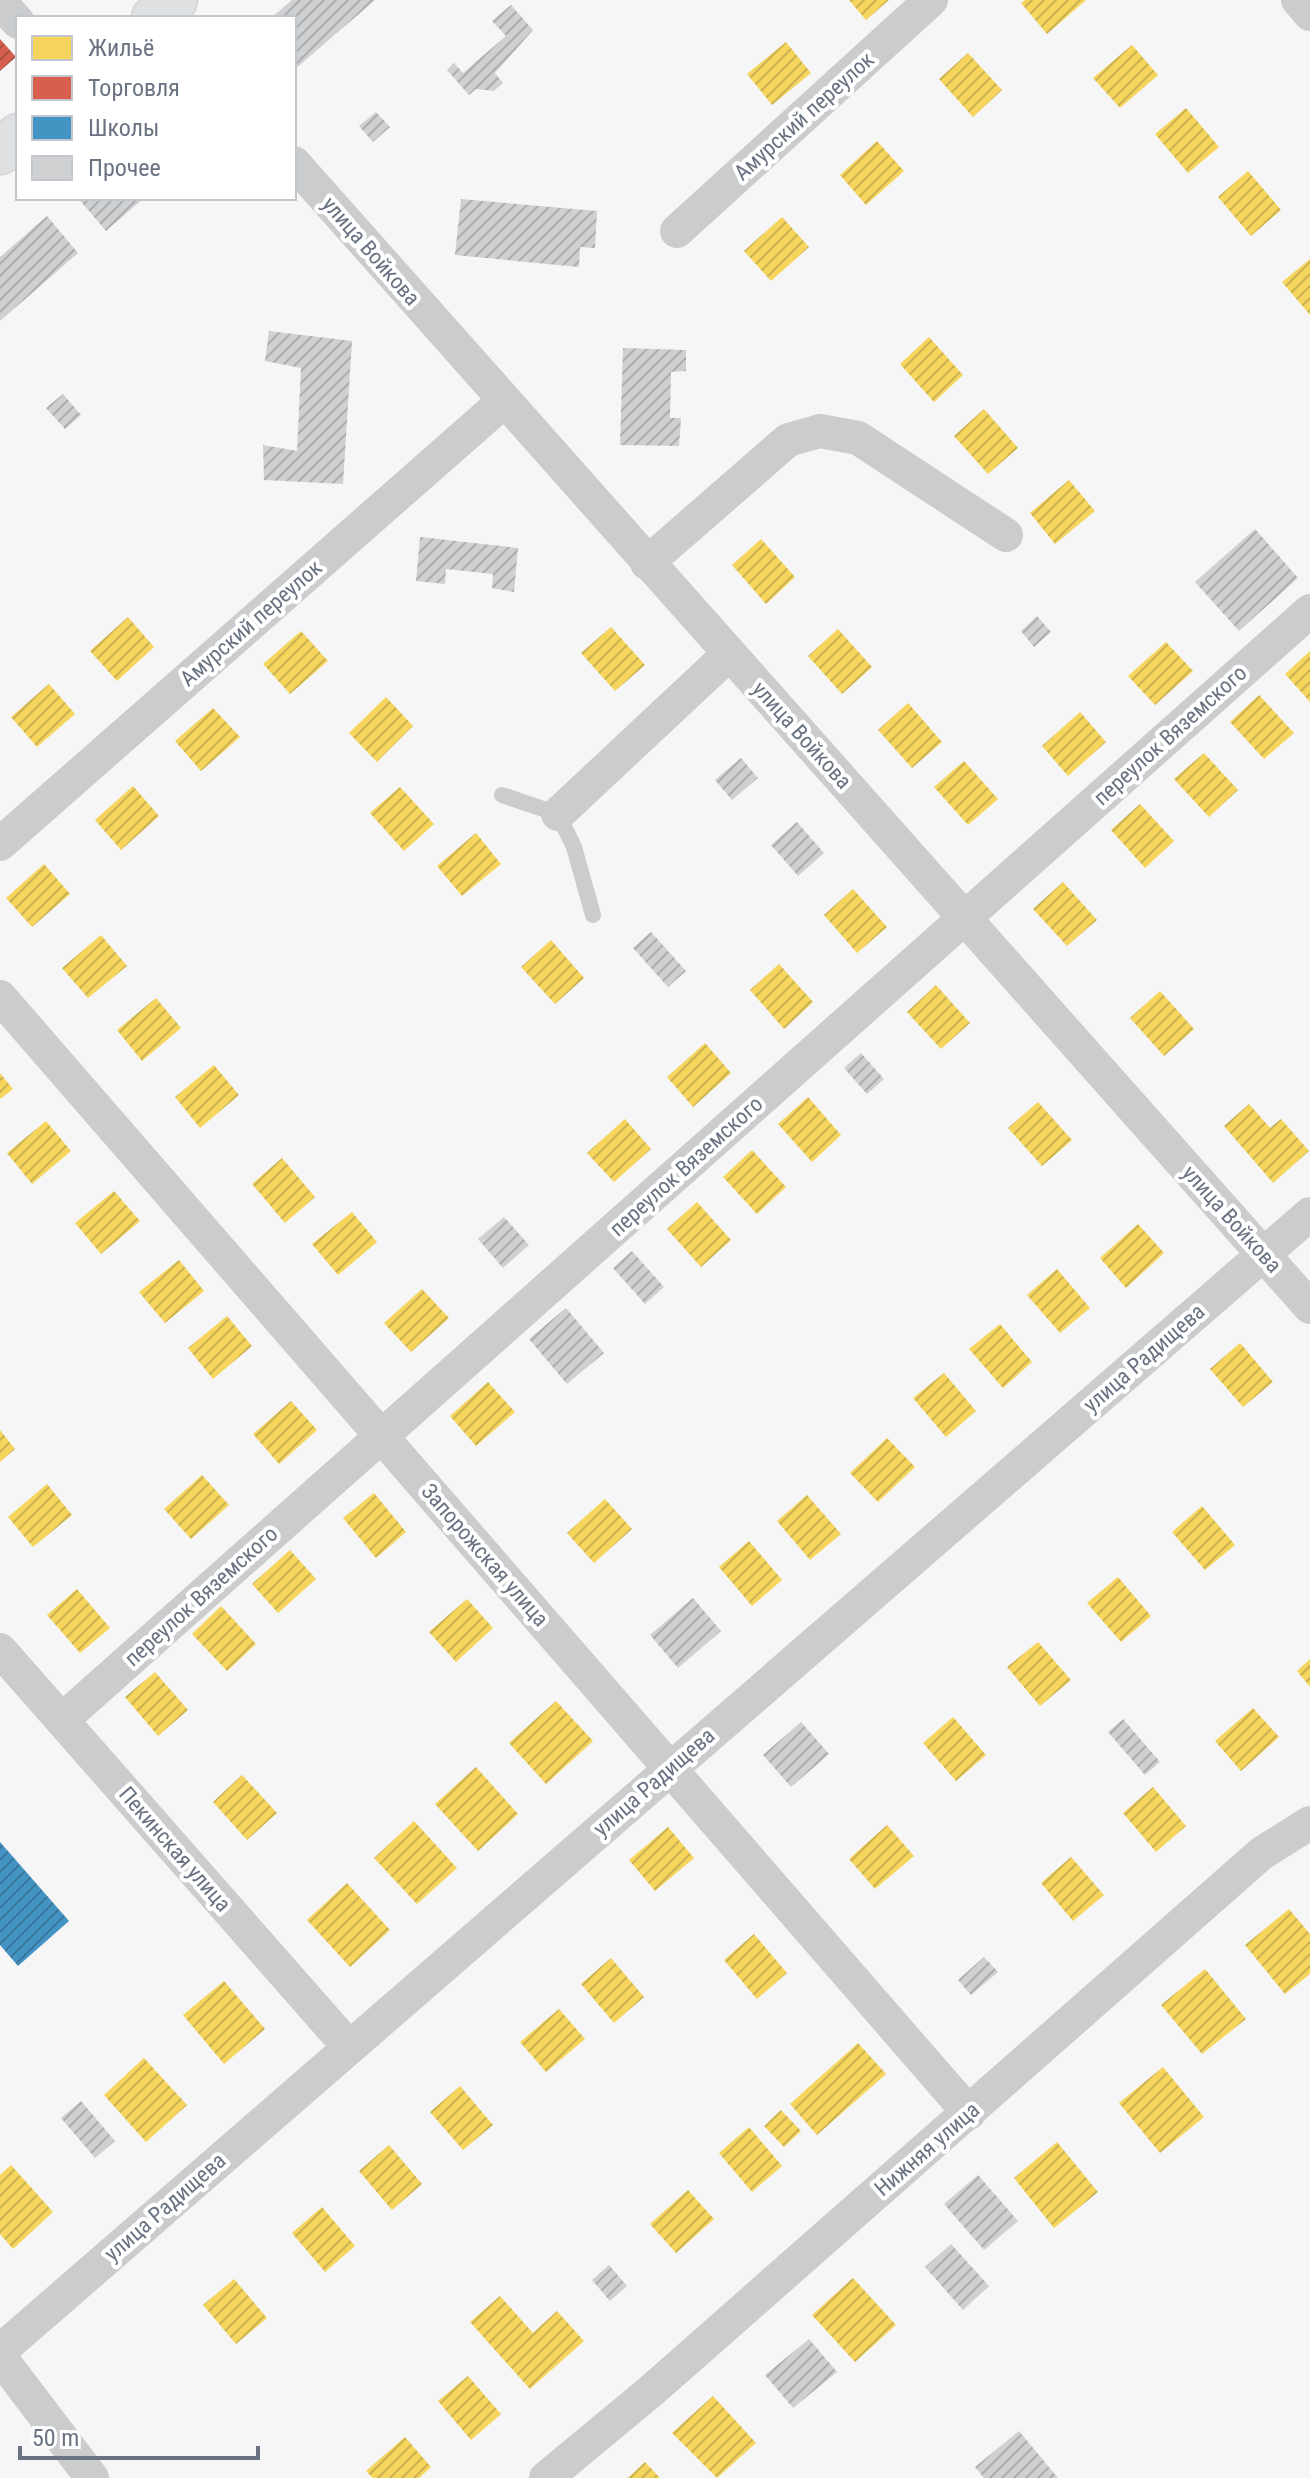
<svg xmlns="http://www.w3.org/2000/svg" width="1310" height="2478" viewBox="0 0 1310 2478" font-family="'Roboto Condensed',sans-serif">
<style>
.homes{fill:url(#homes-hatch)}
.shops{fill:url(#shops-hatch)}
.schools{fill:url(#schools-hatch)}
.building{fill:url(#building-hatch)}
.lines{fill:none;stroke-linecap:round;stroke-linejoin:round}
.primary-casing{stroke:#d2d3d4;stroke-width:47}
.service{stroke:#cbcccd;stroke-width:16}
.minor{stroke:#cbcccd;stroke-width:34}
.primary{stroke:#dfe0e1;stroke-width:44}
.labels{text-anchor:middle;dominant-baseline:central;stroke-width:8;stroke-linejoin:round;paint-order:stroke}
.street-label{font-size:22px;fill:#6a7382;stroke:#fff}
</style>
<defs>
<pattern id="homes-hatch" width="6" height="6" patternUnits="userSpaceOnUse" patternTransform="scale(2)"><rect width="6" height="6" fill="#f6d55c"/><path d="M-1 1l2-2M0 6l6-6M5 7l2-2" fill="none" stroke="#cbb151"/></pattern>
<pattern id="shops-hatch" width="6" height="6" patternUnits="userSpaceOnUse" patternTransform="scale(2)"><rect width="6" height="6" fill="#d6604d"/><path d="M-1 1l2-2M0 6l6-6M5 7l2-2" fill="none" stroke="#a85044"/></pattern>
<pattern id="schools-hatch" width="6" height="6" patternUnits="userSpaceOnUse" patternTransform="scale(2)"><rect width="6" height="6" fill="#4393c3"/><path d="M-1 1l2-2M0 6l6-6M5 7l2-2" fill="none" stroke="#3a779c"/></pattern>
<pattern id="building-hatch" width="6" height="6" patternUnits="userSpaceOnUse" patternTransform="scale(2)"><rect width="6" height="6" fill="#cfd0d1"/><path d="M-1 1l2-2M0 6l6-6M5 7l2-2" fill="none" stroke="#acadaf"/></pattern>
</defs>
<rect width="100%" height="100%" fill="#f6f6f6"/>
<path class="homes" d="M849,0H889L866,20Z
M1025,0H1086L1047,34L1021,3Z
M786,42L811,73L772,105L747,74Z
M1132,45L1158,75L1120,108L1093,78Z
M968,53L1002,90L973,117L939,79Z
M1186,108L1219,147L1188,173L1155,134Z
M877,141L904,171L866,205L840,175Z
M1248,171L1281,210L1251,236L1218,197Z
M782,217L809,247L771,281L744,251Z
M1310,259V315L1282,282Z
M929,337L963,375L934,402L900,364Z
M984,409L1018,448L988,474L954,436Z
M1069,480L1095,511L1055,544L1030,513Z
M761,539L795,577L766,604L732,565Z
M128,617L154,647L117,681L90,651Z
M611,627L645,665L615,691L581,653Z
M838,629L872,667L842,694L808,656Z
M301,631L328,661L290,694L263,664Z
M1166,642L1193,671L1155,705L1128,676Z
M1310,651V702L1285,674Z
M49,684L75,714L37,747L11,717Z
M1259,695L1294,733L1264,759L1230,722Z
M386,697L413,726L377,762L349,733Z
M908,703L942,742L912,768L878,730Z
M213,708L240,737L201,771L175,741Z
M1080,712L1106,742L1068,776L1042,746Z
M1204,753L1238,790L1209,817L1174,779Z
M964,761L998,799L968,825L934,787Z
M133,786L159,816L121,850L95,820Z
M400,787L434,824L404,851L370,813Z
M1140,804L1174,841L1145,868L1111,830Z
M476,833L501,864L462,896L437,866Z
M44,864L70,894L32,927L6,898Z
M1063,882L1097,920L1067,946L1033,909Z
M853,889L887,927L857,953L824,915Z
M101,935L127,966L88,998L62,968Z
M551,940L584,978L555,1004L521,967Z
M779,964L813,1002L784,1029L750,990Z
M936,985L970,1023L941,1049L907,1012Z
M1160,991L1194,1029L1164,1056L1130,1018Z
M156,998L181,1028L142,1061L117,1030Z
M705,1043L731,1073L693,1107L667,1077Z
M214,1065L239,1095L200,1128L175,1097Z
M0,1073L13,1089L0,1099Z
M808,1097L841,1135L812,1162L778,1124Z
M1038,1102L1072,1140L1042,1166L1008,1128Z
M1249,1104L1270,1128L1281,1119L1309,1151L1273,1183L1224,1126Z
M625,1119L651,1149L614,1182L587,1153Z
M46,1121L71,1151L32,1184L7,1153Z
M752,1150L786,1187L757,1214L723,1177Z
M282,1158L315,1197L285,1223L252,1184Z
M114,1191L140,1221L101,1254L75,1223Z
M697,1202L731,1240L701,1267L667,1229Z
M352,1212L377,1242L338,1275L312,1244Z
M1138,1224L1164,1253L1126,1288L1100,1258Z
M179,1260L204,1291L165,1323L139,1292Z
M1057,1269L1090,1308L1060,1333L1027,1295Z
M422,1289L449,1318L411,1352L384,1323Z
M227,1316L252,1346L213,1379L188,1348Z
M1000,1324L1032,1362L1003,1388L969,1349Z
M1240,1343L1273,1382L1243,1407L1210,1369Z
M944,1373L976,1411L946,1437L913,1398Z
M488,1382L515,1412L476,1446L450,1416Z
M291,1401L317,1430L279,1464L253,1434Z
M0,1430L15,1449L0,1462Z
M887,1438L915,1467L878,1502L850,1473Z
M202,1475L229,1505L191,1539L164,1509Z
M47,1484L72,1515L33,1547L8,1517Z
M374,1493L406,1532L376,1558L343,1518Z
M807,1495L841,1534L810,1560L777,1521Z
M605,1499L632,1529L594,1563L567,1533Z
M1202,1506L1235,1545L1205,1570L1172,1532Z
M749,1541L782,1580L752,1606L719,1567Z
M290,1550L316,1579L278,1613L252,1584Z
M1118,1577L1151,1616L1121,1642L1087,1603Z
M77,1589L110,1628L80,1653L47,1615Z
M467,1599L493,1628L456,1662L429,1632Z
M221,1606L256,1644L227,1671L192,1634Z
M1038,1642L1071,1680L1040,1706L1007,1667Z
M1310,1659V1687L1297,1671Z
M155,1672L188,1710L158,1736L125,1697Z
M556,1701L593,1741L546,1784L509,1743Z
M1253,1708L1279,1737L1241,1771L1215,1741Z
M953,1717L986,1755L956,1781L923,1743Z
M476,1767L518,1814L478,1851L435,1804Z
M242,1775L277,1813L247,1840L213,1802Z
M1153,1787L1186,1826L1156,1852L1123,1813Z
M414,1821L457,1868L417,1904L374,1858Z
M887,1825L914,1856L875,1889L849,1859Z
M668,1827L694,1858L655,1891L629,1860Z
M1071,1857L1104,1895L1073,1921L1041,1883Z
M347,1883L390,1930L350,1967L307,1920Z
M1289,1909L1310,1934V1974L1285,1994L1245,1945Z
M754,1934L787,1973L757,1999L724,1960Z
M611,1958L644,1997L614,2023L581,1984Z
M1205,1969L1246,2019L1202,2054L1161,2005Z
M224,1981L265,2029L224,2064L183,2015Z
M559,2009L585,2039L546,2072L520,2042Z
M858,2043L886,2074L817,2135L790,2104Z
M144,2058L187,2105L146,2142L104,2095Z
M1163,2067L1204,2117L1160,2153L1119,2103Z
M460,2086L493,2125L463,2150L430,2112Z
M781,2110L801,2131L784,2147L764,2126Z
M749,2127L782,2166L752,2192L719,2153Z
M1057,2142L1098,2192L1054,2228L1014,2178Z
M389,2145L422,2184L392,2210L359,2171Z
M11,2165L53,2212L13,2249L0,2234V2175Z
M688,2190L714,2219L676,2253L650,2224Z
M322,2207L355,2246L325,2272L292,2233Z
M853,2278L896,2325L855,2362L812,2315Z
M234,2279L267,2318L236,2344L203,2305Z
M500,2296L533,2333L557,2311L584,2341L530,2389L470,2322Z
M468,2376L501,2414L471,2440L438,2401Z
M713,2396L756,2443L717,2478L672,2433Z
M405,2437L431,2467L419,2478H373L366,2471Z
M645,2462L660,2478H628Z"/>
<path class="shops" d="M0,39L16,57L0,71Z"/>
<path class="schools" d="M0,1842L69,1921L18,1966L0,1945Z"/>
<path class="building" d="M292,0H375L294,70V18H271Z
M511,5L533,30L495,73L503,83L494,91L476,89L469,95L447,70L454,63L463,73L506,36L492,21Z
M376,112L390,127L373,142L359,126Z
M78,198H144L106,231Z
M461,199L597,211L595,248L580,247L579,267L455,255Z
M47,216L78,253L0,321V257Z
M269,331L352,341L343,484L264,480L263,445L297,451L301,368L265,361Z
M623,348L686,350V371L671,372L670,418H681L679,446L620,445Z
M63,394L81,415L65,429L46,408Z
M1255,529L1298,578L1239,631L1195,582Z
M420,537L518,548L514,592L492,588L493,574L446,569L445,584L416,581Z
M1037,616L1051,632L1034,647L1021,631Z
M741,758L758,778L732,800L715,780Z
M797,822L824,853L798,876L771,845Z
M651,932L686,971L668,987L633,948Z
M861,1053L884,1079L867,1094L844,1068Z
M504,1217L529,1245L503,1268L478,1239Z
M632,1251L664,1287L645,1304L613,1268Z
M566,1308L604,1353L567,1384L529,1339Z
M693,1598L721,1631L678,1668L650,1635Z
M1123,1719L1160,1762L1145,1775L1108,1732Z
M801,1722L829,1754L791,1787L763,1755Z
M984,1957L998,1972L971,1995L958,1980Z
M81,2101L115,2141L95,2158L61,2118Z
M978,2175L1018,2221L984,2250L944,2204Z
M951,2244L989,2286L963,2310L925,2267Z
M609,2265L627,2286L610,2301L592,2280Z
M809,2339L837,2372L793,2408L765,2375Z
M1019,2431L1058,2478H984L975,2467Z"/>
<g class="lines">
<g class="primary-casing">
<path id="primary" d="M154,18L175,0
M0,152L18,136"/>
</g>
<path class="service" d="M502,795L558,814L574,847L593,915"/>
<path class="minor" d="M1298,0L1310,14
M0,2L18,22
M294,163L1310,1307
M677,231L931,0
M647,563L788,440L820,431L858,438L1006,535
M558,814L729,654
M0,844L503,402
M0,997L969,2113
M0,1650L349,2047
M62,1720L1310,611
M0,2351L1310,1214
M0,2357L92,2478
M546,2478L651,2391L1262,1853L1310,1823"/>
<use href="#primary" class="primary"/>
</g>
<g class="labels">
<g class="street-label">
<text transform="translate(804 116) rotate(-42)">Амурский переулок</text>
<text transform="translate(371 251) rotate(49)">улица Войкова</text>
<text transform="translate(251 623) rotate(-41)">Амурский переулок</text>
<text transform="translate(802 735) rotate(48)">улица Войкова</text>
<text transform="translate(1170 735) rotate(-42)">переулок Вяземского</text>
<text transform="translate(686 1166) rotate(-42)">переулок Вяземского</text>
<text transform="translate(1232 1219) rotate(48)">улица Войкова</text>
<text transform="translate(1144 1358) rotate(-41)">улица Радищева</text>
<text transform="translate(485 1555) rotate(49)">Запорожская улица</text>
<text transform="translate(201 1596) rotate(-42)">переулок Вяземского</text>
<text transform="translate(654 1782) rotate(-41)">улица Радищева</text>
<text transform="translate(175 1849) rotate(49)">Пекинская улица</text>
<text transform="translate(927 2149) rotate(-41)">Нижняя улица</text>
<text transform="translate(165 2207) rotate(-41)">улица Радищева</text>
</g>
</g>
<rect x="16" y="16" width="280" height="184" fill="#ffffff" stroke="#c3c7cd" stroke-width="2"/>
<rect x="32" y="36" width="40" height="24" fill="#f6d55c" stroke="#c3c7cd" stroke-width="2"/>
<text x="88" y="56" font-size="24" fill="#6a7382">Жильё</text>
<rect x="32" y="76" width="40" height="24" fill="#d6604d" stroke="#c3c7cd" stroke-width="2"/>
<text x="88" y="96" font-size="24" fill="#6a7382">Торговля</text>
<rect x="32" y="116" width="40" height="24" fill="#4393c3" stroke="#c3c7cd" stroke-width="2"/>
<text x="88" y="136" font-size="24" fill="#6a7382">Школы</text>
<rect x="32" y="156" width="40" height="24" fill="#cfd0d1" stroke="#c3c7cd" stroke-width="2"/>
<text x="88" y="176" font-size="24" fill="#6a7382">Прочее</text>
<path d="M20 2446v12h238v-12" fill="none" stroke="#6a7382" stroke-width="4"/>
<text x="32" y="2446" font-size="24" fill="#6a7382" stroke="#ffffff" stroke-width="6" paint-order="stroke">50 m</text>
</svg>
